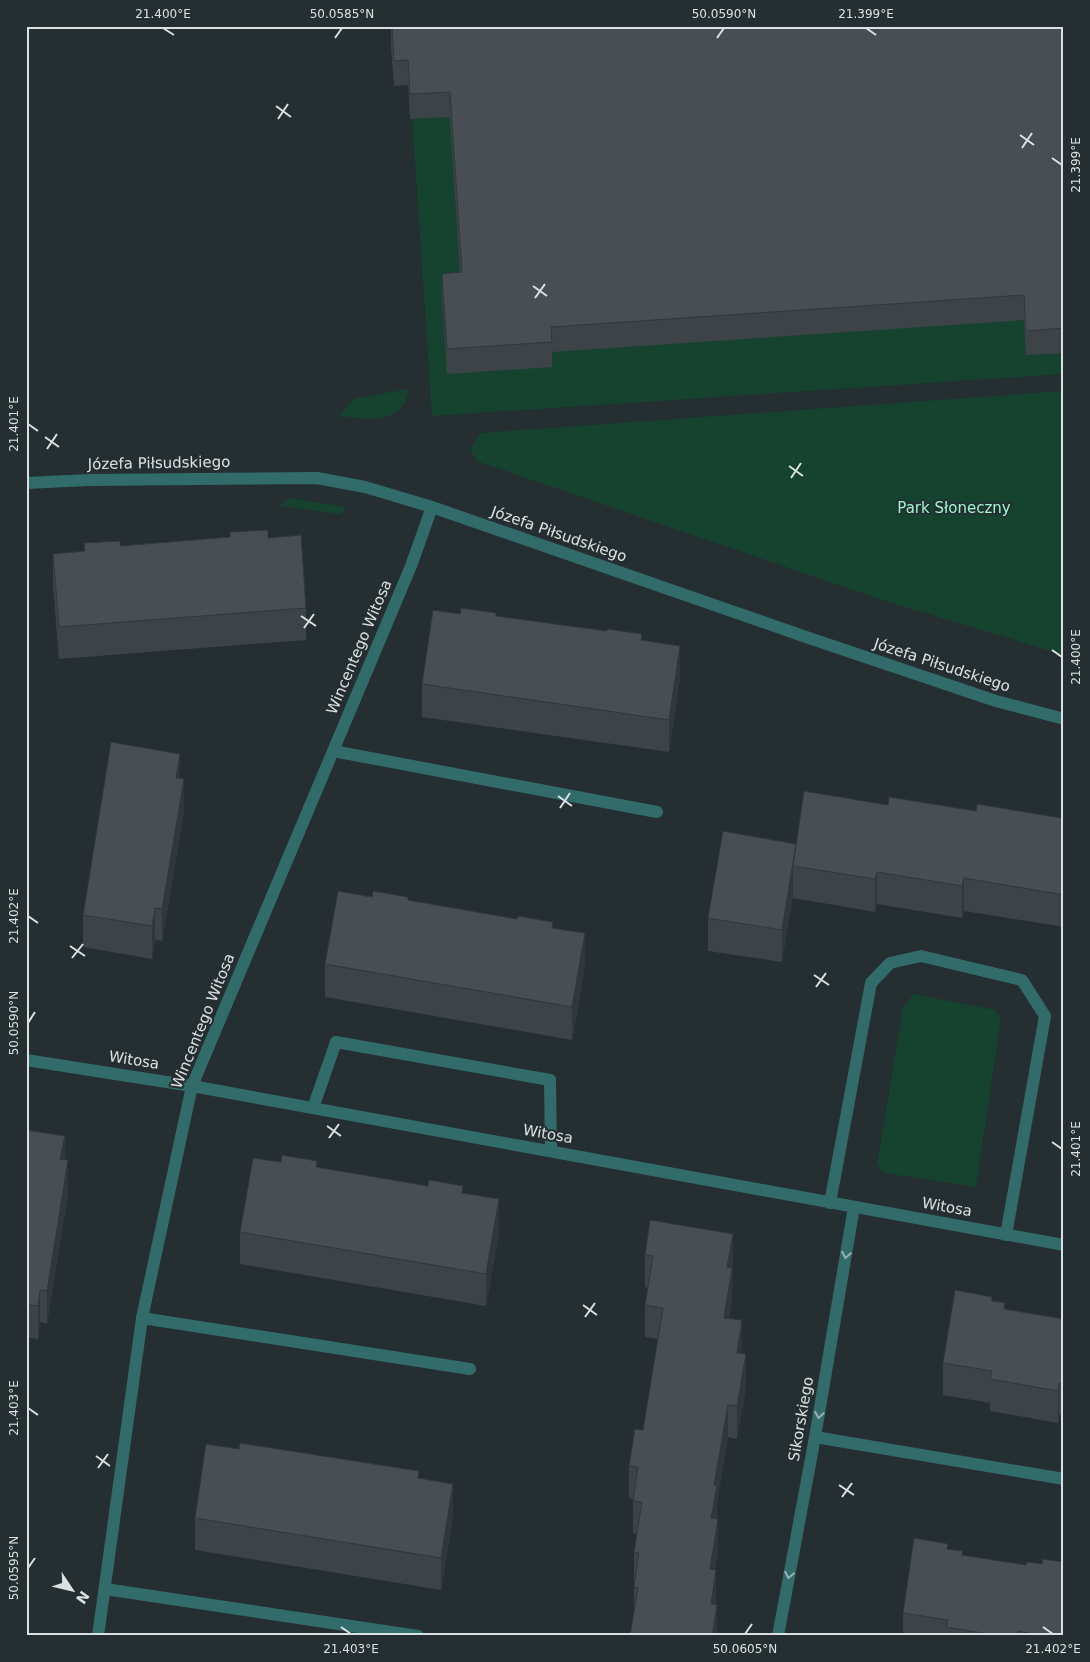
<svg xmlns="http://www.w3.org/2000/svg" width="1090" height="1662" viewBox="0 0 1090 1662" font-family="'DejaVu Sans',sans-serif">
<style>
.green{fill:#154330}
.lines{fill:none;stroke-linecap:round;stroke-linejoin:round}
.lane{stroke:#316c6a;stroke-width:12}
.street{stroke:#316c6a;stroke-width:12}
.wall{fill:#3e4348}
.shaded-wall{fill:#32373b}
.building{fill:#484e54;stroke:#32373b}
.oneway{stroke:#97b2b2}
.ticks{fill:none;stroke:#dbe1e2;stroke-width:2}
.labels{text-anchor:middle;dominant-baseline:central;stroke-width:4;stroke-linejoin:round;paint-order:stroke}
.street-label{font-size:15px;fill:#dbe1e2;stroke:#252e31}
.park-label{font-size:15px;fill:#9bf8cd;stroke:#252e31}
.neatline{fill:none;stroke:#dbe1e2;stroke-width:2}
.ticks-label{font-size:12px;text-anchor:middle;fill:#dbe1e2}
</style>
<rect width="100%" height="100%" fill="#252e31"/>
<path class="green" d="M406,26H1064V374L432,416Z
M409,389C402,426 369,419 340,416L348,405L356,398Z
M1064,391V655L879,599L477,461L470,449L481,433Z
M291,498L346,507L344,511L340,514L279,506Z
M914,994L995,1010L1001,1018L976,1187L884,1173L877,1164L903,1007Z"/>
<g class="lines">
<path class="lane" d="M333,751L657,812
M313,1108L336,1042L550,1080L551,1151
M830,1203L871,983L890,963L921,956L1022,980L1045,1016L1006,1235
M142,1318L470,1369
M815,1437L1064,1479
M105,1589L418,1636"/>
<path class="street" d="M26,483L89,480L317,478L365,487L432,507L806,637L996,701L1064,719
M26,1060L192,1086L1064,1245
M98,1636L142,1318L192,1086L411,566L432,507
M778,1636L815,1437L854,1207"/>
</g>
<path class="wall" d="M391,26H1064V353L1026,355L1024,320L552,352V367L447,374L442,298V274L460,273L450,117L410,119L408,85L394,86L391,49Z
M268,538L306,608V640L59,659L53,586V554L84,551V543L120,546Z
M460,614L496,616L642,640L680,678L669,752L422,717V684Z
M180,778L184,811L162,941L155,940L152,959L83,947V915Z
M888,805L1061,818L1064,812V927L964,911L962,918L877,904L875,912L793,898V895L782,962L708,951V918L796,844Z
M408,901L553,928L585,966L572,1040L325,997V964Z
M26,1130L65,1160L68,1193L47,1324L40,1322L38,1339L26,1337Z
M281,1162L317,1167L463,1193L499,1232L486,1306L240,1264V1232Z
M733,1234L732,1301L729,1318L741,1354L746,1387L737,1439L728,1437L717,1502L718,1551L715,1570L717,1636L634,1613V1552L637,1534L633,1533V1499L629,1498V1466L643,1430L658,1339L645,1337V1305L648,1288L645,1287V1255Z
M992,1301L1005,1309L1064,1319V1416L1059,1415L1058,1423L990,1411V1403L943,1395V1363Z
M419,1478L453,1516L441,1590L195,1550V1518Z
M948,1549L963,1555L1064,1636H903V1613Z"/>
<path class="shaded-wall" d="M680,646V678L669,752V720Z
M180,754V786L176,778Z
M184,779V811L162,941V909Z
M796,844L793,866V895L782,962V930Z
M877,872V904L875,912V879Z
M964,878V911L962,918V886Z
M155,908V940L152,959V926Z
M585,933V966L572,1040V1007Z
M65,1136V1168L60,1159Z
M68,1160V1193L47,1324V1291Z
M499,1199V1232L486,1306V1274Z
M733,1234L732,1301L724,1350V1318L727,1267Z
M40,1290V1322L38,1339V1306Z
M742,1320V1353L737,1385V1353Z
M746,1354V1387L737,1439V1406Z
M1059,1383V1415L1058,1423V1391Z
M29,1402V1435L26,1455V1422Z
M728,1405V1437L717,1502V1518L711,1550V1518L714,1485Z
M453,1484V1516L441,1590V1558Z
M718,1519V1551L710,1601V1569Z
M716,1570V1603L711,1636V1604Z
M717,1605V1636H712Z"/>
<path class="building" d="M392,26H1064V328L1026,331L1024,295L551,327L552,342L447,349L442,274L462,272L450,92L410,94L408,60L394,61Z
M268,530V538L301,535L306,608L59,627L53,554L85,551L84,543L120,541V546L230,537V532Z
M461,608L496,613V616L607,631V629L642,634L641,640L680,646L669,720L422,684L433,610L460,614Z
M111,742L180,754L176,778L184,779L162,909L155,908L152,926L83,915Z
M804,791L888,805L889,797L976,811L977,804L1061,818L1062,811L1064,812V895L964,878L962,886L877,872L875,879L793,866Z
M723,831L796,844L782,930L708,918Z
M338,891L372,897L373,891L408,897V900L517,919L518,916L553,922L552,928L585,933L572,1007L325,964Z
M26,1130L65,1136L60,1159L68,1160L47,1291L40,1290L38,1306L26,1304Z
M282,1155L317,1161L316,1167L428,1186L429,1180L463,1186L462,1193L499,1199L486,1274L240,1232L253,1158L281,1162Z
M650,1220L733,1234L727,1267L732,1268L724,1318L742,1320L737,1353L746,1354L737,1406L728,1405L714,1485L717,1486L711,1518L718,1519L710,1569L716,1570L711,1604L717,1605L712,1636H630L638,1588L634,1587L639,1553L634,1552L642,1502L633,1501L638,1467L629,1466L635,1429L643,1430L663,1308L645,1305L653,1256L645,1255Z
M955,1290L992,1297V1301L1005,1303L1004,1309L1064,1319V1384L1059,1383L1058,1391L990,1379L992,1371L943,1363Z
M26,1402H29L26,1422Z
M240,1443L419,1471L418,1478L453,1484L441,1558L195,1518L206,1444L239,1449Z
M914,1538L948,1544L947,1549L963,1551L962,1555L1026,1565L1027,1562L1042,1564L1043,1559L1064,1562V1636H1045L1018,1631L1017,1636H1001L946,1627L948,1620L903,1613Z"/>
<defs><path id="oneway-chevron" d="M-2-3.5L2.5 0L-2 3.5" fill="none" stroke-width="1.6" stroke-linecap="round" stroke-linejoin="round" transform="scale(1.25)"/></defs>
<g class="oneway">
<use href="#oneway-chevron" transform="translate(846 1255) rotate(100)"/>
<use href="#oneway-chevron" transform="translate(819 1415) rotate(100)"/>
<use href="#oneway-chevron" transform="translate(789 1575) rotate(101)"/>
</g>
<path class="ticks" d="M163,28L174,35M866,28L876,35M335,38L342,28M717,38L724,28M276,106L291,117M278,119L288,104M1020,135L1034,145M1022,148L1032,133M1052,158L1062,165M533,286L547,296M535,298L545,284M28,424L38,431M45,437L59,447M47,449L57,434M789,466L803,476M791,478L801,463M301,616L316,626M304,628L314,614M1052,650L1062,657M558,796L572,806M560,808L570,793M28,916L38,923M70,946L85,956M72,958L83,944M814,975L829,985M816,987L826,973M28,1023L35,1012M327,1126L341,1136M329,1138L339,1124M1052,1142L1062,1149M583,1305L597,1315M585,1317L595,1303M28,1408L38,1415M96,1456L110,1466M98,1468L108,1454M839,1485L854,1495M842,1497L852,1483M28,1568L35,1558M341,1627L351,1634M1043,1627L1053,1634M745,1634L752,1624"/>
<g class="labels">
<g class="street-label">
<text transform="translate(159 463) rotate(-1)">Józefa Piłsudskiego</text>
<text transform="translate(559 534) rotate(19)">Józefa Piłsudskiego</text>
<text transform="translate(359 647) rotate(-67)">Wincentego Witosa</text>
<text transform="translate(942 665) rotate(18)">Józefa Piłsudskiego</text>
<text transform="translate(203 1021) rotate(-68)">Wincentego Witosa</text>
<text transform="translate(134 1060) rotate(9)">Witosa</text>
<text transform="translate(548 1134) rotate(10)">Witosa</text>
<text transform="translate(947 1207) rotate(10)">Witosa</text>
<text transform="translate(801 1419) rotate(-80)">Sikorskiego</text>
</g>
<g class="park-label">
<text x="954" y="508">Park Słoneczny</text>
</g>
</g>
<rect width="1090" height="1662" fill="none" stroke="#252e31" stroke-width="55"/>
<g transform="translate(72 1590) rotate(125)" stroke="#252e31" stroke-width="4" paint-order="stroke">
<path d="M0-4L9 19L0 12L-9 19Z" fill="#dbe1e2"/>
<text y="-8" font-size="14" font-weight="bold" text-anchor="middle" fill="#dbe1e2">N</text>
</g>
<rect x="28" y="28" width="1034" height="1606" class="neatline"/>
<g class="ticks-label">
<text x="163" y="18">21.400°E</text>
<text x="342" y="18">50.0585°N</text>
<text x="724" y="18">50.0590°N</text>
<text x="866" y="18">21.399°E</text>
<text transform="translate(1076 165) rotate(-90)" y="4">21.399°E</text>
<text transform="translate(14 424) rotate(-90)" y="4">21.401°E</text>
<text transform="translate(1076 657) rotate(-90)" y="4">21.400°E</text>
<text transform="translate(14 916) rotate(-90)" y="4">21.402°E</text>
<text transform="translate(14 1023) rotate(-90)" y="4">50.0590°N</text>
<text transform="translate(1076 1149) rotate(-90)" y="4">21.401°E</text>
<text transform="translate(14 1408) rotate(-90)" y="4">21.403°E</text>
<text transform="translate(14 1568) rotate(-90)" y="4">50.0595°N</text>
<text x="351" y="1653">21.403°E</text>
<text x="745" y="1653">50.0605°N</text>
<text x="1053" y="1653">21.402°E</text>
</g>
</svg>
